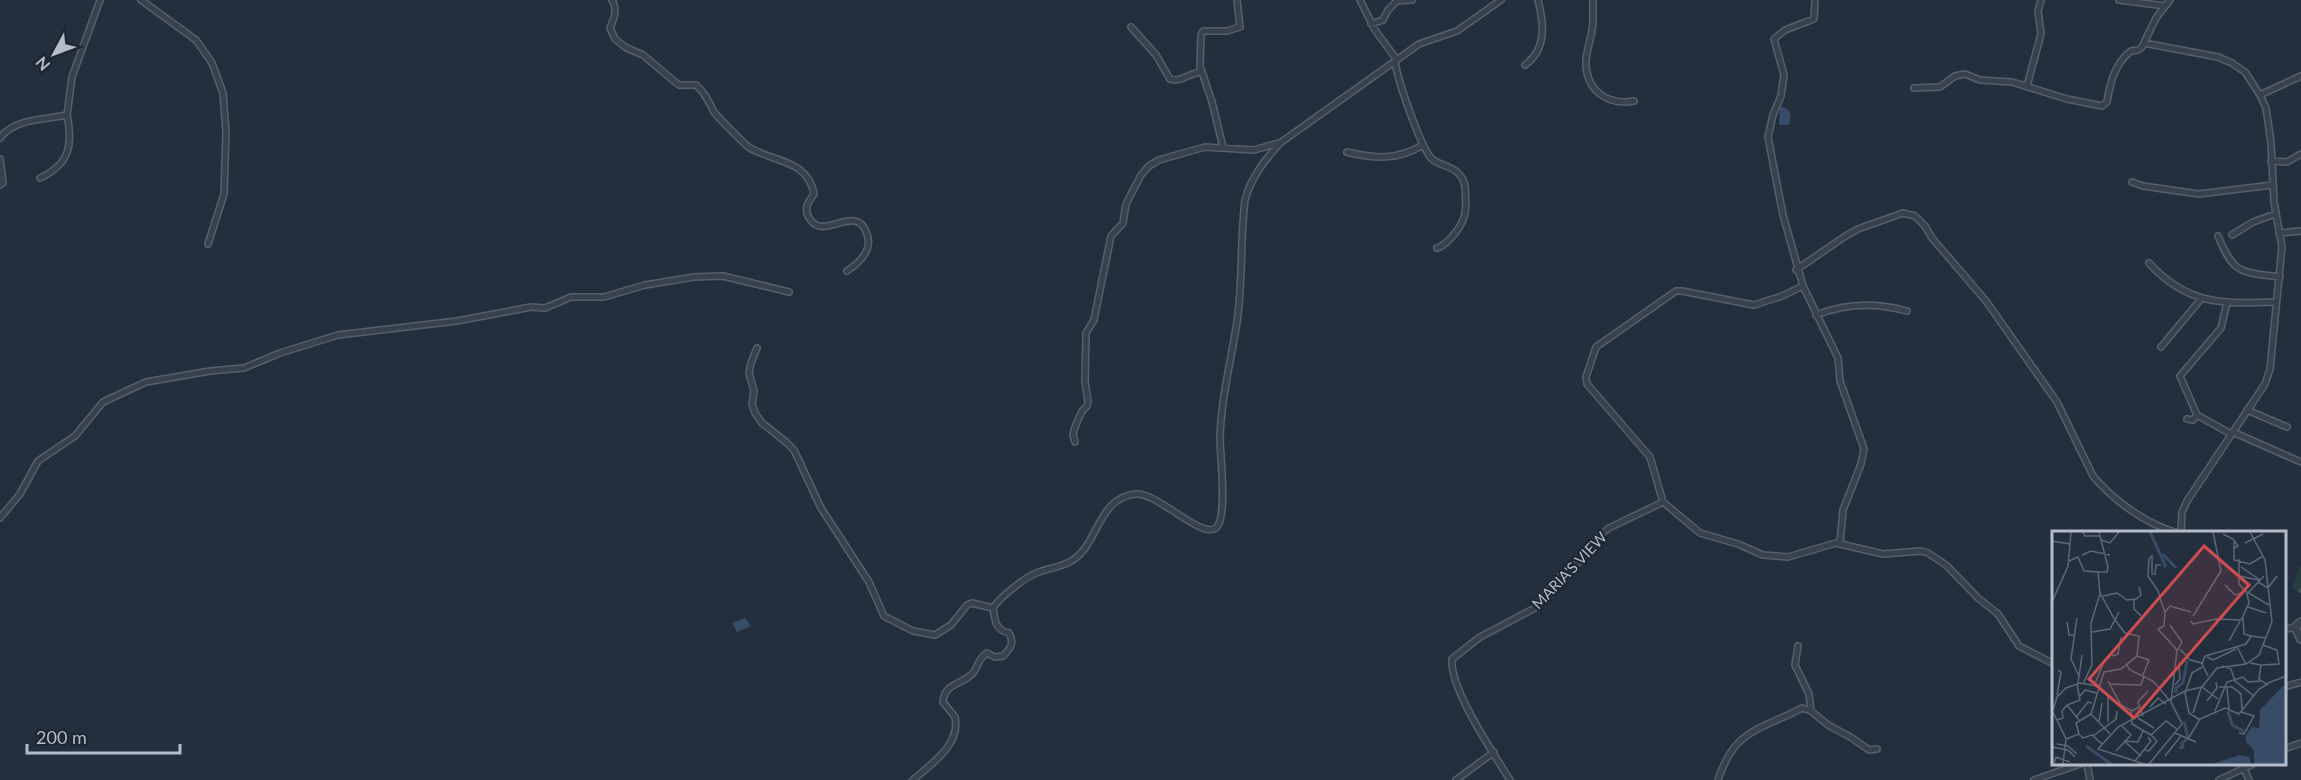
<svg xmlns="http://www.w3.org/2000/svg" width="2301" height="780" viewBox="0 0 2301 780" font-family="Lato,sans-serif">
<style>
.forest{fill:url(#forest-firs)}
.water{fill:#394c67}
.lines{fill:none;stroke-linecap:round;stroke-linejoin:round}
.minor-casing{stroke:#565f6c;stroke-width:8}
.tertiary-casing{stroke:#565f6c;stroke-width:10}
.minor{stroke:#38414e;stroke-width:5}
.tertiary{stroke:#38414e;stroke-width:7}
.labels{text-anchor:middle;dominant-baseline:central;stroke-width:4.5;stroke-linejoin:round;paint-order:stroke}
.street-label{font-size:15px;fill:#b4bcc9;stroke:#1d2633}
.inset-river{fill:none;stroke:#394c67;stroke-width:3}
.inset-road{fill:none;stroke:#5e6776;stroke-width:1.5}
.view{fill:#ce4d50;fill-opacity:0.15;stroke:#ce4d50;stroke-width:3}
.inset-edge{fill:none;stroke:#b4bcc9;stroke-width:3}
</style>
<defs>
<pattern id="forest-firs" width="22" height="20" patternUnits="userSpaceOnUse" patternTransform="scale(1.5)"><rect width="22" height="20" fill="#263c3f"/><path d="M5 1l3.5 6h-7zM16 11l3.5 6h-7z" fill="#435659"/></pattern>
</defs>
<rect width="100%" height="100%" fill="#242f3e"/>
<path class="forest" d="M2299,566L2301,567V593L2292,589Z"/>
<path class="water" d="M1780,106L1787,109L1791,114L1789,125H1779Z
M745,618L751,626L737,632L732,623Z"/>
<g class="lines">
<g class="minor-casing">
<path id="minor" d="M141,0L196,40L212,63L223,93L226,133L224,194L208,244
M612,0C618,10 614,18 610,28L615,39L625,47L643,55L674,81L679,85H696C706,94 708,101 714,112C716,115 746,146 750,148C774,162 808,160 814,194C809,201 804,207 808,216C819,238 839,218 855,221C861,222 865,228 867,234C873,251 859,263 847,271
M1360,0L1375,30L1397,60
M1593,0C1593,8 1593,16 1593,23C1592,36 1587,48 1586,60C1585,89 1606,106 1634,101
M1815,0L1814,19L1785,30L1774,39L1784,75L1781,96L1773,115L1768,137L1783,215L1803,286L1838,358L1840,381L1864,449L1861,464L1843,510L1840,543
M2119,0L2165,6
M1371,24L1383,20L1388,10L1397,1L1412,0
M1131,27L1156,55L1170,79C1181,83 1190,72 1202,72
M2144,43L2218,57L2232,63L2245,72L2260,95L2266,108L2271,143L2274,202L2282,247L2270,369L2265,384L2187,501L2182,512L2181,532
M1395,61C1397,79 1420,145 1431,158C1440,168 1460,164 1465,186C1467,210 1467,222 1449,240C1444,244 1442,247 1437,248
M1525,65C1547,49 1544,24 1538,0
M2027,86L2041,34L2038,11L2041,0
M1914,88L1940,87L1955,76L1965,74L1980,80L2012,82L2067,99L2102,106L2107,102C2110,83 2115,63 2131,51L2138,50L2142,47L2156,18L2170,0
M2260,95L2301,76
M0,138C15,118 44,120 67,115L72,77L100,0
M1223,147L1212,102L1200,66L1201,35L1203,31H1227L1240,27L1237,0
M1347,152C1375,159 1398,160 1423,145
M0,159L3,183L0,185
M2271,161L2287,162L2301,154
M40,178C70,164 73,145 67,115
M2132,182L2143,186L2199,194L2272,185
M2279,233L2301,231
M2232,235L2253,222L2275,214
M2218,236C2234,275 2241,272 2280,277
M2149,263C2187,305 2222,304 2276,302
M1796,270L1844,237L1858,229L1903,213L1915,216L1925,226L1932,238L1986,301L2057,402L2093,476C2113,500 2146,524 2175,532
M1816,315C1846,303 1875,302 1907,311
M2161,347L2201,299
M757,348L751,363L749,373L754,391L752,404L755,413L762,423L786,442L794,450L821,508L869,582L884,616L913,631L935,635L951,625L967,605L972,603L993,608
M2247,410L2287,427
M2197,415L2231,434
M2187,419L2193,420L2197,415L2180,376L2221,328L2227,303
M2233,432L2301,462
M1075,442L1073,435L1075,427L1082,411L1087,406L1088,401L1085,382L1086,333L1094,320L1111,236L1123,223L1126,204L1141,175L1149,166L1159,160L1205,147L1254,150L1279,143
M1663,502L1650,457L1587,384L1586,377L1596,347L1676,291H1682L1754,305L1782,296L1803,286
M0,518L20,494L38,461L75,436L103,402L146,382L210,371L244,368L280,353L338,335L457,321L531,307L545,308L571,297H604L645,285L694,277L723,276L789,292
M2284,630L2295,627
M1798,646L1795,665L1809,694L1811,711
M2284,687L2301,682
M2284,749L2301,743
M2087,764L2090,780
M2244,769L2249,780
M913,780C931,764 961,745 955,717L943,702C944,683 962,685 973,673C979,666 978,658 987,653L995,657L1003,656C1010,649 1015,643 1009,633C995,630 995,620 993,608C1000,597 1026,576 1039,572C1049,568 1063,567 1073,560C1099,543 1098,497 1136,494C1157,492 1201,539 1216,528C1228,518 1220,455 1220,438C1221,399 1231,361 1237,322C1243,281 1240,240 1245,200C1251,177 1265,160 1280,143L1419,44L1457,31L1501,0
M1456,780L1494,752
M1510,780C1494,754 1449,688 1452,659L1480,637L1535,608L1557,579L1580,561L1599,536L1609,528L1663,502L1700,533L1738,544L1763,555L1788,557L1836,543L1883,554L1921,551L1928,553L1946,565L1978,598L1998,614L2019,646L2054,664
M1718,780C1735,728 1759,731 1802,708L1811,711L1828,725L1852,738L1869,750L1877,749
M2034,780L2080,764
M2219,780L2253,764"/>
</g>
<g class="tertiary-casing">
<path id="tertiary" d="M2301,622L2295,627L2301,639"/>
</g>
<use href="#minor" class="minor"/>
<use href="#tertiary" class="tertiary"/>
</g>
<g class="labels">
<g class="street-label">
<text transform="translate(1569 570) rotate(-46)">MARIA'S VIEW</text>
</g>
</g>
<g transform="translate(2052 531)">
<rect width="234" height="234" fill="#242f3e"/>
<path d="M234,152V233H202V219L194,211V204L200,196L207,197L208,179ZM188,224L197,226L199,233H160Z" fill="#394c67"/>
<path class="inset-river" d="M98,1L114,36M111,23L124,37M124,162V157L131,152L135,130M176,180L180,194L192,200M34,215L59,233M127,217L131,216L130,212L136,207L132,190"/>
<path class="inset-road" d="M31,1L33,5H48M171,3L181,8L186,15L182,17M49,9L58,12L67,1M0,10L18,13M182,11V29L198,33L211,25M193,12L211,3M30,24L39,20L58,24M187,28V53L193,60L217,74M17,30L26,26L32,40L46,41L48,62L63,89L73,102L87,105L85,125L69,138L52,141L39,183M189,36L208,49M45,41H55L56,36L47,1M187,45L207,49M206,51L216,57L225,45M173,54L183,64L193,61M51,65L65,62L75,69L84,68L89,64L87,56M82,68V78L89,85M234,68V89M0,71L16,35L19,1M196,76L214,82M113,81L118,75L139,81M141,85L169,40L161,1M25,87L19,128L27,145M191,87L192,103L199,105M139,90L141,93L164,88L189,89L197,72L195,63L212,45M15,91L17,104H22M118,94L130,111L125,120M40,101L58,98L67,81M177,110L188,90M185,116L194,133M128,118L138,129L150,132M60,125L66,123L69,106M85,125L97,129L91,144M155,126L161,129L184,118M198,132L209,134L207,148L214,153L234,145M74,133L78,139L101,150L118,170M210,134L227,133L225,119L211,114M170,135L179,138L183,150L202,165M156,145L150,133L153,125L194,113L199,105L214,107M56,150L69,174L80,180L87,176M26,152L30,124M25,153L28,169L15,174L27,189M31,153L40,134L39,92L48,63M57,153L89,154L92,145M123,154L128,148L127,132M42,155L51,133M150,156L166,168M167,156H180L189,163L190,178M175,157L177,178M5,164L9,141L6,139M56,164V191M28,165L33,159L45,162M155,170L165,157L164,151M98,176L106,167L114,173M0,179L14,208L11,233M1,179L5,166L14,157L28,152L46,155M79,180L80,193L99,204L114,190L126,199M163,180L175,151L191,146L196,151L209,150M141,182L149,157M39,183L58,203M91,185L86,171L96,160M24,186L36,171L40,172M86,187L102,197M5,189L11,187L10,180L15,174M148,189L137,182L133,162L140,142L150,136M47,190L50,172M123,202L144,211M187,202L192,203L202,185L189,181M27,203L24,192L39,183M41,205L64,188L65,180M14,208L27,203L31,207L40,204L50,213M136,208L148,188L173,177L187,183L207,158L216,153M72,210L86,211L91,200M72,210L89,225M5,213L16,215L25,223M0,216L16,219L23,226M93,219L97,220L105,210L99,204M64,220L79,204L70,195M113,225L129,205M83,230L99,210L96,206M2,233L4,226L18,231M92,233L46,218L66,196L133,160L150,156L165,137L194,133L207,124L220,91L213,29L198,1M97,233L130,193L119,171L125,119L106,98L112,95L113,82L106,60L96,45L97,28L100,25V43H103L104,34H109"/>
<path class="view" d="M152,15L197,54L82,187L37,148Z"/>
<rect width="234" height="234" class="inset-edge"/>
</g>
<g transform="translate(54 54) rotate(229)" stroke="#1d2633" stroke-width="4.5" paint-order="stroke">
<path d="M0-4.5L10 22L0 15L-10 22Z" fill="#b4bcc9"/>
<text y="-9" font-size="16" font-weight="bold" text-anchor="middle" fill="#b4bcc9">N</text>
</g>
<path d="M27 744v9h153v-9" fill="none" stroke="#b4bcc9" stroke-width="3"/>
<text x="36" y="744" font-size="18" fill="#b4bcc9" stroke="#1d2633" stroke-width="4.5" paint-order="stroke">200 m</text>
</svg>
